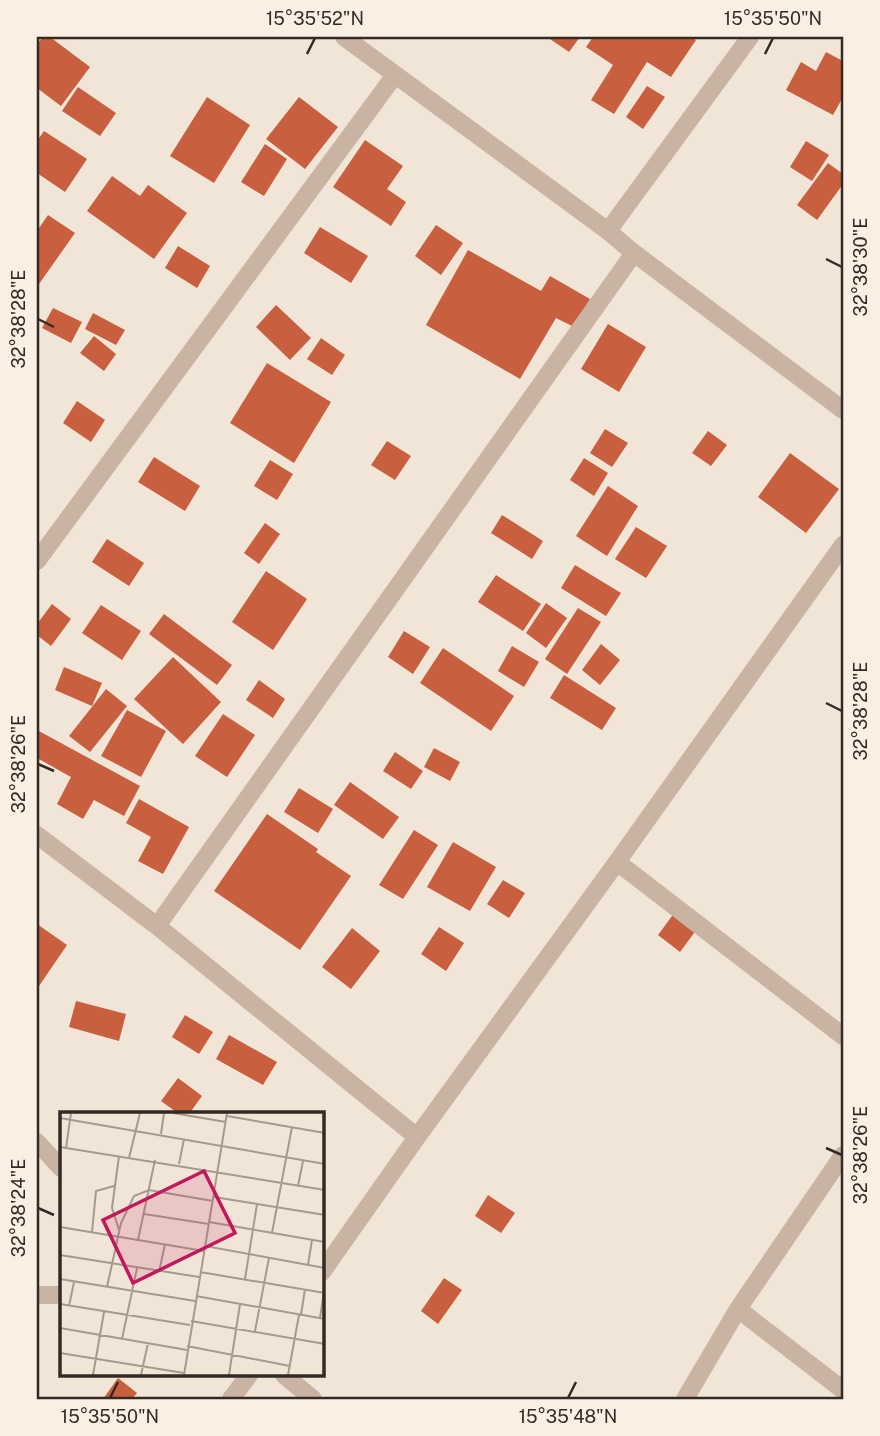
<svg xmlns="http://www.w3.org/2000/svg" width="880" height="1436" viewBox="0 0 880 1436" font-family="'Public Sans',sans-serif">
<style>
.building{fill:#c85f3e}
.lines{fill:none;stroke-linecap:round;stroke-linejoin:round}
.minor{stroke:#c9b4a3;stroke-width:18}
.ticks{fill:none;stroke:#342a25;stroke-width:2.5}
.inset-road{fill:none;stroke:#a59a90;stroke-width:2}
.view{fill:#c2185b;fill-opacity:0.15;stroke:#c2185b;stroke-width:3.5}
.inset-edge{fill:none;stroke:#342a25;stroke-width:3.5}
.neatline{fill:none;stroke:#342a25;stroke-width:2.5}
.ticks-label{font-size:18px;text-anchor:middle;fill:#342a25}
</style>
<rect width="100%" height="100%" fill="#f1e5d7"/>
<path class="building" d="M43,37H50L90,67L61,106L37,88V44Z
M552,37H580L569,52L550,39Z
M593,37H691L696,40L671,77L647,62L614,114L591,100L613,65L586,47Z
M826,52L843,61V97L833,115L786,90L801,62L816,71Z
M647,86L665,97L643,129L626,117Z
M78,87L116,113L100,136L62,111Z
M207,97L250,125L214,183L170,156Z
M299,97L338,127L305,169L266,139Z
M44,131L87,159L65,192L37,173V141Z
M365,140L403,166L387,189L406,202L391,226L333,187Z
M806,141L829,155L812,181L790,167Z
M265,144L287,159L264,196L241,182Z
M828,163L843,174V184L817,220L797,205Z
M112,176L140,196L148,185L187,213L154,259L87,211Z
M48,215L75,233L39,284L37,282V231Z
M436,225L463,243L441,275L415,256Z
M320,227L368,256L351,283L304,253Z
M178,246L210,266L197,288L165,268Z
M468,250L541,291L550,276L590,299L574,327L556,318L520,379L426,325Z
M276,305L311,338L290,360L256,327Z
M53,308L82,322L71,343L42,328Z
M93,313L125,330L116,345L85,329Z
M608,324L646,347L619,392L581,369Z
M94,336L116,354L104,371L80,353Z
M321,338L345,355L332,375L307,359Z
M267,363L331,402L294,463L230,423Z
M77,401L105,420L91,442L63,423Z
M605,429L628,443L612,467L590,453Z
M708,431L727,445L711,466L692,453Z
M387,441L411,456L395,480L371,465Z
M790,453L839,489L806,533L758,497Z
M154,457L200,486L185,511L138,482Z
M584,458L608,473L594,496L570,480Z
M270,460L293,474L277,500L254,486Z
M608,486L638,506L607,556L576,536Z
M502,515L543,541L532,559L491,533Z
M265,523L280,534L259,564L244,553Z
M636,527L667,546L646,578L615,559Z
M107,539L144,563L129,586L92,562Z
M575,565L621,593L606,616L561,588Z
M266,571L307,599L273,650L232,622Z
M496,575L541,604L523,631L478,602Z
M546,603L567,618L546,648L526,633Z
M52,604L71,619L51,646L37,635V624Z
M101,605L141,631L122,660L82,633Z
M578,608L601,622L567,674L545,659Z
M164,614L232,665L217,685L149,634Z
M404,631L430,647L413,674L388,657Z
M601,644L620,660L600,685L582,670Z
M512,646L539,662L524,687L498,671Z
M443,648L514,696L491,731L420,683Z
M173,657L221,702L183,744L134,699Z
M64,667L102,683L92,706L55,690Z
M564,675L616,708L602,730L550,698Z
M259,680L285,699L273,718L246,700Z
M106,689L127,706L90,752L69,736Z
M127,710L166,731L141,777L101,756Z
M223,714L255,735L227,777L195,756Z
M37,730L140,786L124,816L94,800L83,819L57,804L71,777L37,758Z
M434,748L460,762L450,781L424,767Z
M395,752L423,771L411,789L383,771Z
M350,782L399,817L383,839L334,805Z
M299,788L333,809L318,833L284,812Z
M139,799L189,827L163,874L138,861L151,837L126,823Z
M267,814L318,849L316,852L351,876L300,950L214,891Z
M414,830L438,845L403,899L379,885Z
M453,842L496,867L470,911L427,887Z
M503,880L525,893L509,918L487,904Z
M675,912L697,929L680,952L658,935Z
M37,924L67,945L37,989Z
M439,927L464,943L446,971L421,954Z
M352,928L380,951L351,989L322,967Z
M76,1001L126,1014L119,1041L69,1027Z
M185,1015L213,1032L199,1054L172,1037Z
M229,1035L277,1062L263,1085L216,1059Z
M178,1078L202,1096L189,1114H179L161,1101Z
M488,1195L515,1213L501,1233L475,1216Z
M444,1278L462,1290L438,1324L421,1311Z
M118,1378L137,1393L132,1399H103Z"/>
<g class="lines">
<path class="minor" d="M344,37L608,231L634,253L843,410
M608,231L750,37
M37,561L395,75
M37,835L157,926L417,1137
M617,862L843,1036
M157,926L634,253
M37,1142L61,1168
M322,1272L417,1137L617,862L843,545
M37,1295H61
M738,1309L843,1390
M284,1375L313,1399
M231,1399L249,1375
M685,1399L738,1309L843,1155"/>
</g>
<path class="ticks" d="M307,54L315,38M765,54L773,38M826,259L842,267M38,319L54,327M826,703L842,711M38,764L54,771M826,1148L842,1155M38,1208L54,1215M110,1398L118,1382M568,1398L576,1382"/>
<g transform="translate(60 1112)">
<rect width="264" height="264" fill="#f1e5d7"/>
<path class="inset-road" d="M113,1L166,10M167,4L265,21M0,6L265,52M101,22L104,1M0,35L265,78M6,36L11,1M69,46L80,1M119,52L124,27M238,74L243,49M154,85L265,103M84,102L149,112M149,110L265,130M0,115L144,139M59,118L52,96L59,44M32,120L36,79L54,74M212,121L232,15M78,128L95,48M145,134L265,156M0,143L139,165M248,153L252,128M99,160L105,132M140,160L265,181M0,167L135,189M185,167L197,92M47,175L61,111L74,84L89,78L153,89M136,184L265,207M0,192L130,213M9,194L14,170M241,203L245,177M260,206L264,179M131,209L265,232M0,216L127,238M195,219L209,146M62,227L77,156M127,234L230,254M0,241L124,261M33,263L44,200M81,263L88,231M124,263L167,1M169,263L180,192M228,263L239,203"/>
<path class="view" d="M144,59L175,121L73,171L43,108Z"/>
<rect width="264" height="264" class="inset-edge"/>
</g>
<rect width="880" height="1436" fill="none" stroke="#f9efe3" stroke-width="77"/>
<rect x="38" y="38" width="804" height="1360" class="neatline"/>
<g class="ticks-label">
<text x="315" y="25">15°35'52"N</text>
<text x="773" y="25">15°35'50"N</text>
<text transform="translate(861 267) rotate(-90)" y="6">32°38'30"E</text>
<text transform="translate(19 319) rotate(-90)" y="6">32°38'28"E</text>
<text transform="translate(861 711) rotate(-90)" y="6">32°38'28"E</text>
<text transform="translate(19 764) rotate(-90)" y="6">32°38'26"E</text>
<text transform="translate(861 1155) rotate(-90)" y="6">32°38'26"E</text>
<text transform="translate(19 1208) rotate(-90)" y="6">32°38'24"E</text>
<text x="110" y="1423">15°35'50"N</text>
<text x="568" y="1423">15°35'48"N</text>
</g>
</svg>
